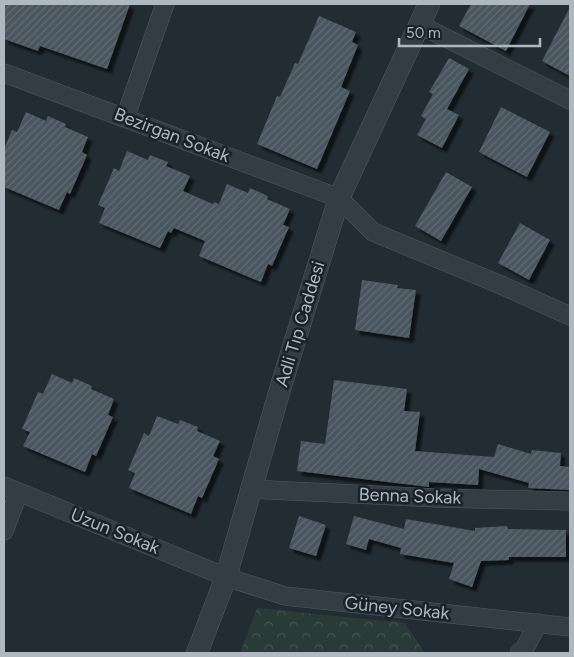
<svg xmlns="http://www.w3.org/2000/svg" width="574" height="657" viewBox="0 0 574 657" font-family="Figtree,sans-serif">
<style>
.park{fill:url(#park-crowns)}
.building{fill:url(#building-hatch);filter:url(#shadow)}
.lines{fill:none;stroke-linecap:round;stroke-linejoin:round}
.minor-casing{stroke:#515b62;stroke-width:19}
.tertiary-casing{stroke:#515b62;stroke-width:22}
.minor{stroke:#343d44;stroke-width:18}
.tertiary{stroke:#343d44;stroke-width:21}
.labels{text-anchor:middle;dominant-baseline:central;stroke-width:5;stroke-linejoin:round;paint-order:stroke}
.street-label{font-size:18px;fill:#aeb8c1;stroke:#192228}
</style>
<defs>
<pattern id="park-crowns" width="20" height="18" patternUnits="userSpaceOnUse" patternTransform="scale(1.25)"><rect width="20" height="18" fill="#283b37"/><path d="M2 6a3 3 0 1 1 6 0M12 15a3 3 0 1 1 6 0" fill="none" stroke="#455552"/></pattern>
<pattern id="building-hatch" width="6" height="6" patternUnits="userSpaceOnUse" patternTransform="scale(1.25)"><rect width="6" height="6" fill="#49565f"/><path d="M-1 1l2-2M0 6l6-6M5 7l2-2" fill="none" stroke="#616c74"/></pattern>
<filter id="shadow"><feDropShadow dx="4.5" dy="4.5" stdDeviation="1" flood-color="#0009"/></filter>
</defs>
<rect width="100%" height="100%" fill="#212c33"/>
<path class="park" d="M257,608L405,623L425,653H240Z"/>
<path class="building" d="M4,4H130L107,69L40,46L38,51L4,39Z
M471,4H530L506,51L459,26Z
M570,7V76L542,61Z
M319,16L356,32L352,42L358,45L341,87L350,91L317,169L257,144L277,96L280,97L295,63L298,64Z
M449,58L469,69L447,109L459,115L442,148L417,135L426,119L421,116L433,94L429,92Z
M501,107L550,132L527,177L479,152Z
M26,112L46,121L48,116L66,124L65,127L88,137L82,152L87,155L70,194L67,192L59,210L4,187V149L12,130L17,132Z
M127,151L148,160L150,155L168,162L166,166L190,176L183,191L213,204L214,202L219,204L227,184L248,193L250,188L268,196L267,199L290,209L283,225L289,227L272,266L268,264L261,282L199,256L205,241L174,228L171,233L168,231L160,248L99,223L105,208L98,205L114,168L119,171Z
M446,172L472,187L441,241L415,226Z
M520,223L550,240L529,280L498,263Z
M362,280L398,285L397,288L416,290L409,338L355,330Z
M52,374L72,383L74,378L92,386L91,389L114,399L108,415L113,417L96,456L92,454L85,472L23,446L30,432L22,429L38,392L43,394Z
M334,380L407,389L404,411L420,412L415,451L494,457L498,444L531,454L532,450L561,453L560,466L570,467V490L528,488L529,483L479,469L478,485L429,482V487L297,471L301,441L325,444Z
M157,416L178,424L180,420L198,427L197,431L220,441L213,456L219,459L202,498L198,496L191,514L129,488L135,473L128,470L144,433L149,436Z
M299,516L326,525L316,556L289,548Z
M354,516L404,529L406,519L475,531V528L507,526L508,529L566,530V557H509V560L481,561L472,587L449,579L454,563L400,554L401,548L369,539L366,550L346,544Z"/>
<g class="lines">
<g class="minor-casing">
<path id="minor" d="M420,25L570,100
M4,73L339,198L373,232L501,285L570,316
M125,118L165,4
M4,486L226,577L285,596L570,627
M250,489L437,498L570,501
M4,531L19,492
M519,653L525,648L538,623"/>
</g>
<g class="tertiary-casing">
<path id="tertiary" d="M197,653L226,577L281,386L339,198L429,4"/>
</g>
<use href="#minor" class="minor"/>
<use href="#tertiary" class="tertiary"/>
</g>
<g class="labels">
<g class="street-label">
<text transform="translate(172 135) rotate(21)">Bezirgan Sokak</text>
<text transform="translate(300 324) rotate(-73)">Adli Tıp Caddesi</text>
<text transform="translate(410 496) rotate(2)">Benna Sokak</text>
<text transform="translate(115 531) rotate(22)">Uzun Sokak</text>
<text transform="translate(397 608) rotate(6)">Güney Sokak</text>
</g>
</g>
<rect width="574" height="657" fill="none" stroke="#aeb8c1" stroke-width="10"/>
<path d="M399 38v8h141v-8" fill="none" stroke="#aeb8c1" stroke-width="2.5"/>
<text x="406" y="38" font-size="15" fill="#aeb8c1" stroke="#192228" stroke-width="4" paint-order="stroke">50 m</text>
</svg>
